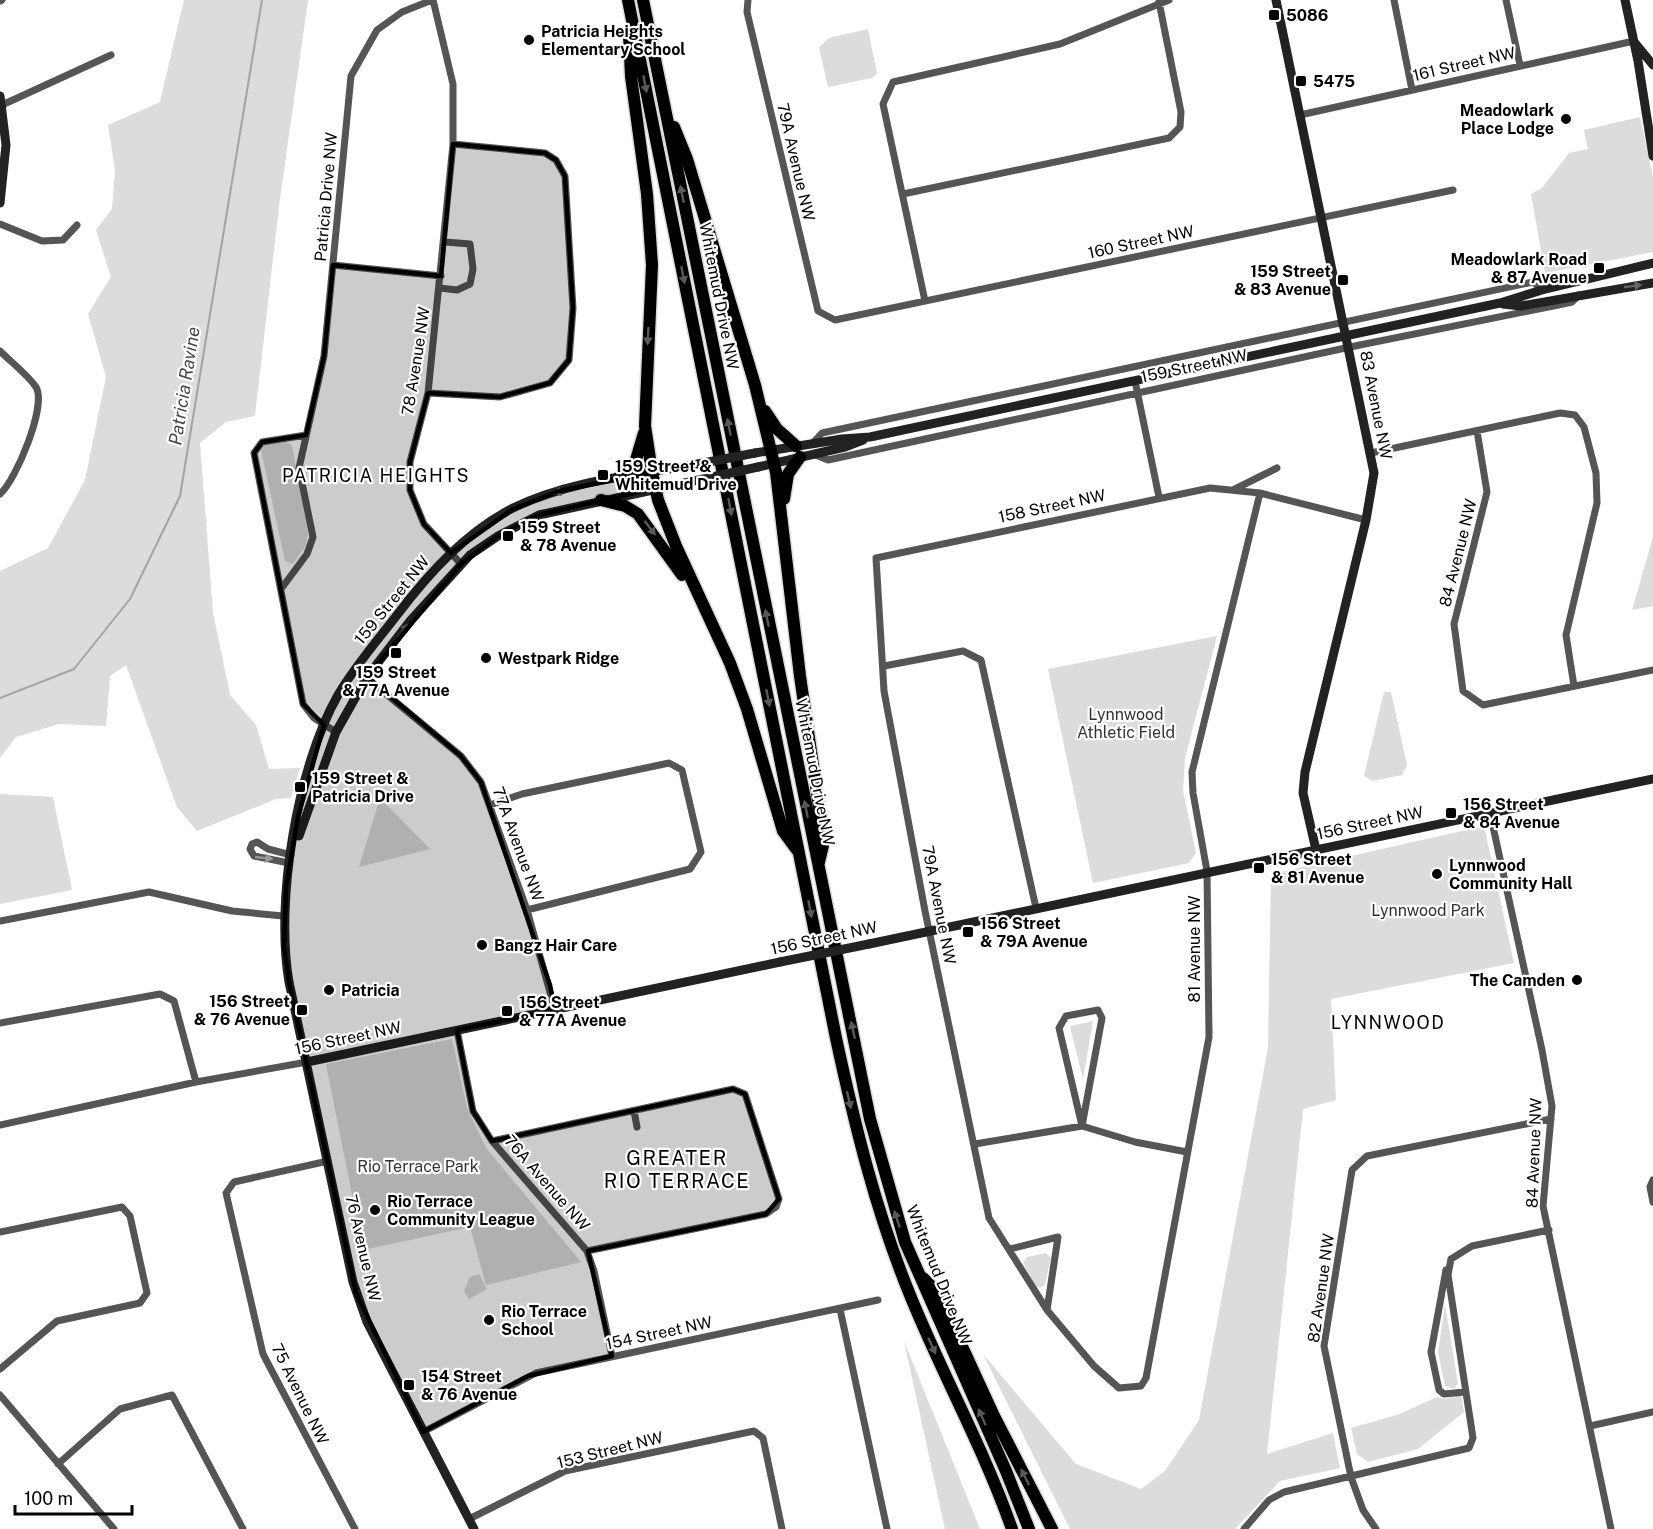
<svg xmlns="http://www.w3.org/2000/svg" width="1653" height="1529" viewBox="0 0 1653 1529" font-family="'Public Sans',sans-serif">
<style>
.green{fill:#dcdcdc}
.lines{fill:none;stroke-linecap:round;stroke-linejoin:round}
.stream{stroke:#a3a3a3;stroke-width:2}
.highway-casing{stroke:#dbdbdb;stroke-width:15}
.street{stroke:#555;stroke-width:7}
.secondary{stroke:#222;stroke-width:9}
.highway{stroke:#000;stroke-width:12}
.secondary-bridge{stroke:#222;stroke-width:9}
.oneway{fill:#595959}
.oneway2{fill:#646464}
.oneway3{fill:#999}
.marked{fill:#000;fill-opacity:0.2;stroke:#000;stroke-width:4.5;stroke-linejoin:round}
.poi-dot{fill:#000;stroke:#fff;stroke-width:2}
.labels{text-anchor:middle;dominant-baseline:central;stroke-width:4.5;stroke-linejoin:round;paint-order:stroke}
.poi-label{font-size:16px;font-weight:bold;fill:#000;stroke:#fff;text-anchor:start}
.street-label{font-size:16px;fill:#000;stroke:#fff}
.park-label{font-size:16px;fill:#333;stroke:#fff}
.water-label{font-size:18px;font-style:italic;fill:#444;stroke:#fff}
.neighbourhood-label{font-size:18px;letter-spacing:1.5px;fill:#000;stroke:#fff}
.quarter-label{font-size:20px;letter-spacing:1.5px;fill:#000;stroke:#fff}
</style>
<rect width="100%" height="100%" fill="#fff"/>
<path class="green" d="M184,0H308L279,206L255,416L226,422L200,443L213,613L230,695L256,725L269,769L300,768L291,798L276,799L197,831L177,807L126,665L110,676L106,726L59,724L16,737L0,758V571L48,548L85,480L106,377L88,314L111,277L96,230L112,209L115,170L108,125L160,102Z
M868,29L877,74L872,78L828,87L819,47L829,38Z
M1640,117L1653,177V252L1545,273L1531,194L1542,188L1569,153L1588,149L1584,130Z
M286,442L292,445L308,533L306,545L293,564L285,561L261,450L265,444Z
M1653,537V606L1632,610Z
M1217,636L1185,758L1183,791L1196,853L1189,863L1093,883L1048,669Z
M1384,692H1391L1407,765L1402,775L1372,781L1364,776Z
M0,794L53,797L72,890L0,904Z
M380,798L430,849L359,867Z
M1484,826L1514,963L1331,999L1336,1100L1303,1109L1267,1454L1333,1433L1340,1468L1280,1481L1235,1529H1070L983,1354L1076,1464L1141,1489L1165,1471L1199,1420L1268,1048L1271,874Z
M1093,1021L1083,1079L1070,1026Z
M452,1039L467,1108L486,1148L581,1262L486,1285L470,1227L363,1250L326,1064Z
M1046,1253L1051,1258L1045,1285L1040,1288L1035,1286L1023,1263L1027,1257Z
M479,1274L487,1289L469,1299L464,1291L470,1277Z
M1445,1304L1458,1384L1454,1389L1445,1386L1438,1352Z
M904,1341L980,1529H945Z
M1461,1395L1464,1412L1418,1449L1368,1462L1357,1454L1351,1428L1397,1415L1437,1397L1444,1399Z"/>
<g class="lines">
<path class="stream" d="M0,698L74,669L130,599L180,496L262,0"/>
<g class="highway-casing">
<path id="highway" d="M628,0L836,1038C855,1126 876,1212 910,1295C942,1374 984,1449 1012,1529
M643,0L870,1119L905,1242L1006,1471L1029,1529
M629,34L631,76L647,194L652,265L645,426L652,472L658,500L676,546L730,663L747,709L783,831L797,850
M674,127L687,159L755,385L776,472L800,676L824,841L819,862
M765,411L777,429L796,446
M619,478L635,463L644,433
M784,499L788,474L800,457
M601,500L625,506L638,514L682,575
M923,1278L937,1292L994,1416L1052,1529"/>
</g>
<path class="street" d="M433,0L453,84V144L428,393L410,462V490L424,524L461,564
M748,0L747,12L818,311L835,320L1453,190
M1394,0L1412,90
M1506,0L1520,65
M0,1L2,0
M2,105L111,55
M1300,115L1634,41
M903,194L1169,138L1180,127L1181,112L1159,2
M0,224L42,241L63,240L77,225
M333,265L441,276
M440,288L457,290L470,284L473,269L470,244L445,242
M925,301L883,104L893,82L1060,44L1169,0
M0,351C11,362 27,374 36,387C47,406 16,480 0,494
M1135,381L1159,497
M428,393L500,397L550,383L569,360L573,308L565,176L556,160L545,153L453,144
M1477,431L1487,492L1454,624L1463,691L1483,705L1653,670
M306,435L262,442L254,453L303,704L314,718L336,732
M812,444L822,433L1533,282L1542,290
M1371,453L1560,413L1575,415L1584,427L1596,473L1597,503L1566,635L1574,686
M813,454L828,460L1350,347L1563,304L1572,302L1579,295
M1233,490L1277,468
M1260,493L1192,772L1193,793L1207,871L1209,1037L1146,1378L1141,1386L1119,1388L1094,1366L1047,1310L989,1218L925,911L884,691L876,558L1210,488L1260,493L1366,520
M281,589L307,554L313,537L299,468L324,356L351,76L377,30L402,12L432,0
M884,666L963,651L981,660L1036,908
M356,669L461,756L481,782L527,910L555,1010
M490,805L522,794L669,763L682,770L701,852L690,869L527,910
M1490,813L1542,1050L1552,1106L1543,1206L1611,1529
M289,863L254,856L250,849L252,844L257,842L268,849L291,855
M0,921L149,892L232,911L283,916
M1098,1010L1102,1018L1082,1126L1059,1028L1066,1016Z
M0,1023L160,994L174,1001L196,1082
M457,1030L473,1111L492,1141L587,1251L594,1271L612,1356
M634,1111L637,1127
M0,1125L196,1082L307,1062
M492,1141L733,1089L745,1094L779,1199L776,1207L766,1214L587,1251
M975,1144L1082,1126L1135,1142L1187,1152
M328,1161L234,1182L226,1193L263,1354L355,1529
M1653,1180L1650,1187L1653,1202
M0,1232L122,1207L130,1216L147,1293L140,1303L57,1321L0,1369
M1010,1249L1058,1237L1047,1310
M1451,1259L1472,1246L1549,1230
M1446,1270L1431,1352L1439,1390L1444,1394L1465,1392
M840,1309L887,1529
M0,1395L114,1529
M1590,1426L1653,1412
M423,1432L536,1373L878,1300
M58,1464L120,1409L172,1395L243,1529
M469,1519L565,1471L754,1431L763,1438L782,1529
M1244,1529L1269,1500L1284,1492L1469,1448L1473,1438L1448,1275L1451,1259
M1376,1529L1363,1510L1351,1477L1324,1346L1352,1170L1367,1156L1551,1119"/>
<path class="secondary" d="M1276,0L1374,473L1366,520L1305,772L1303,793L1316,850
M1625,0L1638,61L1653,156
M1635,43L1653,65
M0,96L6,145L0,203
M1503,304L1521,306L1653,283
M755,453L842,439L870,437L1500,303L1542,290L1653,263
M758,467L845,447L863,440
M299,836L336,732L367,677L410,621L470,555L498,536L539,515L712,477
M869,944L1653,779
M307,1062L780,962
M474,1529L367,1322L353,1282L289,982C275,901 297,767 338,695C355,666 377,641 397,615C429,573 466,532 513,508C570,480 637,475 698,464"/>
<use href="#highway" class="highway"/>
<path class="secondary-bridge" d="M698,464L755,453
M712,477L758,467
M780,962L869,944"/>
</g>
<defs><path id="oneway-solid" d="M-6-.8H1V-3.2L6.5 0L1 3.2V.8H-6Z" transform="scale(1.5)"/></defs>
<g class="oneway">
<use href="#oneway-solid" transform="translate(645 84) rotate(79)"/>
<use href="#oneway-solid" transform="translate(682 194) rotate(-101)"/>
<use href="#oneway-solid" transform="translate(683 275) rotate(79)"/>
<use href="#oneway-solid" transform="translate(648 336) rotate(93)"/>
<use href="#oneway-solid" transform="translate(729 427) rotate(-101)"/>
<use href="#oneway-solid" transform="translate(730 507) rotate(79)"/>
<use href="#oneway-solid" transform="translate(650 528) rotate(53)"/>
<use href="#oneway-solid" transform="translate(767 618) rotate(-101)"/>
<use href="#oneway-solid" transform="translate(768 698) rotate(79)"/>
<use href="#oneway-solid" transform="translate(806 809) rotate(-101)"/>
<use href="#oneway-solid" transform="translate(810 909) rotate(79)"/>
<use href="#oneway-solid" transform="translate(853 1030) rotate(-102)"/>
<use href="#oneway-solid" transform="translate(849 1100) rotate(77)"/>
<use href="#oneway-solid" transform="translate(897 1219) rotate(-108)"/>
<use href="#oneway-solid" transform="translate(932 1346) rotate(65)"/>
<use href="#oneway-solid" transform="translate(982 1417) rotate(-114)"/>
<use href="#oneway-solid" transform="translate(1025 1477) rotate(-117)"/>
</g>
<g class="oneway2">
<use href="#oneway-solid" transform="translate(1633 286) rotate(-7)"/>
<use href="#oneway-solid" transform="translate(562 491) rotate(165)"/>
<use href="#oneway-solid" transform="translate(403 631) rotate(-52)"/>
</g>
<use class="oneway3" href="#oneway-solid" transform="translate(264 858) rotate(6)"/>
<path class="marked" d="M453,144L545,153L556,160L565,176L573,308L569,360L550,383L500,397L428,393L410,462V490L424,524L451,553L513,509L559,491L652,472L656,488L539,515L498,536L461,564L367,677L461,756L481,782L550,985L555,1010L457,1030L473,1111L492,1141L733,1089L745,1094L779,1199L766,1214L588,1251L612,1356L528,1376L423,1432L356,1293L289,982L284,945L286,887L298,817L324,725L303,704L254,453L262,442L306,435L324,356L333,265L441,276Z"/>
<g class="poi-dot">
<rect x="1268" y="9" width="12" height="12" rx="3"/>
<circle cx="529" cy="40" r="6"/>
<rect x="1295" y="75" width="12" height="12" rx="3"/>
<circle cx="1566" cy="119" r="6"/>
<rect x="1593" y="262" width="12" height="12" rx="3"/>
<rect x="1337" y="274" width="12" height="12" rx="3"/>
<rect x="597" y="469" width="12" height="12" rx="3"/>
<rect x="502" y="530" width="12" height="12" rx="3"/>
<rect x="390" y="647" width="12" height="12" rx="3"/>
<circle cx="486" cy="658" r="6"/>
<rect x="294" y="781" width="12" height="12" rx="3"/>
<rect x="1445" y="807" width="12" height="12" rx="3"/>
<rect x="1253" y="862" width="12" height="12" rx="3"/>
<circle cx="1437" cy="874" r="6"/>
<rect x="962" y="926" width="12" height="12" rx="3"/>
<circle cx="482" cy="945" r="6"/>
<circle cx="1577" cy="980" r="6"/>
<circle cx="329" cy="990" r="6"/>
<rect x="296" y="1004" width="12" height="12" rx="3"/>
<rect x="501" y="1005" width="12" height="12" rx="3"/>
<circle cx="375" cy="1210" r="6"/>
<circle cx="489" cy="1320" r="6"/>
<rect x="403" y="1379" width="12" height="12" rx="3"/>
</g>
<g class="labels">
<g class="poi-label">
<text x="1286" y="15">5086</text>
<text x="541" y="31">Patricia Heights<tspan x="541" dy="18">Elementary School</tspan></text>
<text x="1313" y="81">5475</text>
<text x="1554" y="110" text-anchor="end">Meadowlark<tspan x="1554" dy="18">Place Lodge</tspan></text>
<text x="1587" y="259" text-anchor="end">Meadowlark Road<tspan x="1587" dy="18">&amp; 87 Avenue</tspan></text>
<text x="1331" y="271" text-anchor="end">159 Street<tspan x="1331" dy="18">&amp; 83 Avenue</tspan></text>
<text x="615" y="466">159 Street &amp;<tspan x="615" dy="18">Whitemud Drive</tspan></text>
<text x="520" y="527">159 Street<tspan x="520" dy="18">&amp; 78 Avenue</tspan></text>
<text x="498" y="658">Westpark Ridge</text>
<text x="396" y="672" text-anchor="middle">159 Street<tspan x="396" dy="18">&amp; 77A Avenue</tspan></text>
<text x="312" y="778">159 Street &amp;<tspan x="312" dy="18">Patricia Drive</tspan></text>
<text x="1463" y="804">156 Street<tspan x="1463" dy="18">&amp; 84 Avenue</tspan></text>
<text x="1271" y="859">156 Street<tspan x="1271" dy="18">&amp; 81 Avenue</tspan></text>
<text x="1449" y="865">Lynnwood<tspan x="1449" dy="18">Community Hall</tspan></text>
<text x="980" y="923">156 Street<tspan x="980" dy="18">&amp; 79A Avenue</tspan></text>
<text x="494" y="945">Bangz Hair Care</text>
<text x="1565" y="980" text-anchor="end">The Camden</text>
<text x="341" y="990">Patricia</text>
<text x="290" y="1001" text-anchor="end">156 Street<tspan x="290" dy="18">&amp; 76 Avenue</tspan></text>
<text x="519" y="1002">156 Street<tspan x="519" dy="18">&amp; 77A Avenue</tspan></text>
<text x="387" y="1201">Rio Terrace<tspan x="387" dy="18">Community League</tspan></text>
<text x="501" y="1311">Rio Terrace<tspan x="501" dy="18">School</tspan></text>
<text x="421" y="1376">154 Street<tspan x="421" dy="18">&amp; 76 Avenue</tspan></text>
</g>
<g class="street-label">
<text transform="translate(1464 64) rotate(-13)">161 Street NW</text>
<text transform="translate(796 162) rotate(77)">79A Avenue NW</text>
<text transform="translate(326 197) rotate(-85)">Patricia Drive NW</text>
<text transform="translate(1141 242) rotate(-12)">160 Street NW</text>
<text transform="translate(719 296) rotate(79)">Whitemud Drive NW</text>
<text transform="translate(416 361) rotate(-81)">78 Avenue NW</text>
<text transform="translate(1194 366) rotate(-12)">159 Street NW</text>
<text transform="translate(1376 405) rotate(79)">83 Avenue NW</text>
<text transform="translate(1052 506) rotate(-12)">158 Street NW</text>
<text transform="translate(1458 553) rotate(-76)">84 Avenue NW</text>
<text transform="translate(392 600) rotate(-51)">159 Street NW</text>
<text transform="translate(815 772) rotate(79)">Whitemud Drive NW</text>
<text transform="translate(1370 823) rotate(-12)">156 Street NW</text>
<text transform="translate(518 844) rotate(70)">77A Avenue NW</text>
<text transform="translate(939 905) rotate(79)">79A Avenue NW</text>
<text transform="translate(824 938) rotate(-12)">156 Street NW</text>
<text transform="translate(1194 949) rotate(-90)">81 Avenue NW</text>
<text transform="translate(348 1038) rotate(-12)">156 Street NW</text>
<text transform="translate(1534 1153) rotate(-88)">84 Avenue NW</text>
<text transform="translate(547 1183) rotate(49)">76A Avenue NW</text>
<text transform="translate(363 1248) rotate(77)">76 Avenue NW</text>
<text transform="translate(939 1275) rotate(68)">Whitemud Drive NW</text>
<text transform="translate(1321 1288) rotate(-82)">82 Avenue NW</text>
<text transform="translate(659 1333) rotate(-12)">154 Street NW</text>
<text transform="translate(300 1394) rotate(64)">75 Avenue NW</text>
<text transform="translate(610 1450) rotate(-14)">153 Street NW</text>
</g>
<g class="park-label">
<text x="1126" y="714">Lynnwood<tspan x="1126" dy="18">Athletic Field</tspan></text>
<text x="1428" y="910">Lynnwood Park</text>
<text x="418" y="1166">Rio Terrace Park</text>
</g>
<g class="water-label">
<text transform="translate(184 386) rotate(-81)">Patricia Ravine</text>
</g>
<g class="neighbourhood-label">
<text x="376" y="475">PATRICIA HEIGHTS</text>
<text x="1388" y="1022">LYNNWOOD</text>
</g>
<g class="quarter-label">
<text x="677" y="1158">GREATER<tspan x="677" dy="23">RIO TERRACE</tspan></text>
</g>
</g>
<path d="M15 1505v9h117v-9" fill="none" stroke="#000000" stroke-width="3"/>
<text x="24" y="1505" font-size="18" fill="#000000" stroke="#ffffff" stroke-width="4.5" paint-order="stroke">100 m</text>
</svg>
